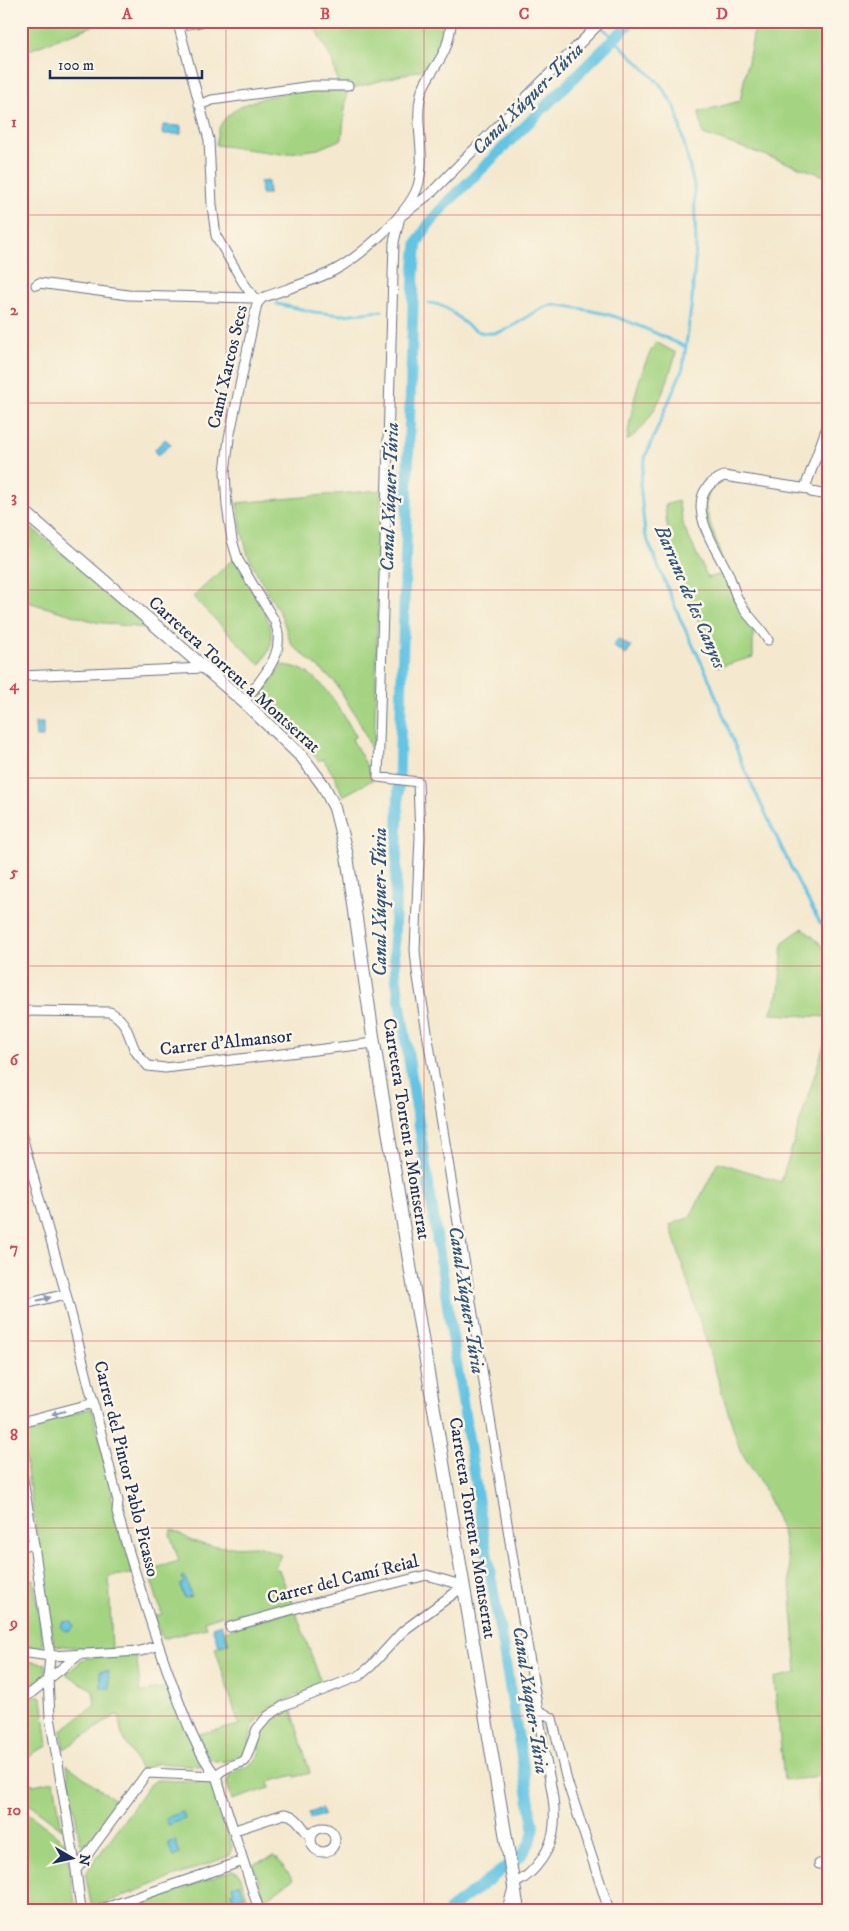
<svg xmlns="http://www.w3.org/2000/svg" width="849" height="1931" viewBox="0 0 849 1931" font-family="'IM FELL DW Pica',serif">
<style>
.green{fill:#a4d482;stroke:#608270}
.water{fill:#64c4e3;stroke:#407aa0}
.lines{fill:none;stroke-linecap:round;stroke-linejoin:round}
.stream{stroke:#64c4e3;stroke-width:3}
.canal{stroke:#64c4e3;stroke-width:11}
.street-casing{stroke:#677086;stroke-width:11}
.secondary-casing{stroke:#677086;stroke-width:14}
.street{stroke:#fff;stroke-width:9}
.secondary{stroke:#fff;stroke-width:12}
.oneway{fill:#8d97ae}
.grid{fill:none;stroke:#d1495b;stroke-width:1;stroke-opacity:0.55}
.labels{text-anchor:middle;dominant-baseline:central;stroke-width:5;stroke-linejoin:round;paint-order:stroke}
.street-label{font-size:18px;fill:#1b2f5e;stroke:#fcf5e5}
.water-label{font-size:19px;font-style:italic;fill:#2d547f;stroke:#fcf5e5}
.neatline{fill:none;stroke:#d1495b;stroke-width:2}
.grid-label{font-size:16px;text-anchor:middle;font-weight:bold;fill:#d1495b}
</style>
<rect width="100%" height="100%" fill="#fcf5e5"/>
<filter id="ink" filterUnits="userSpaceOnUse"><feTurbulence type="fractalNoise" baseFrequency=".02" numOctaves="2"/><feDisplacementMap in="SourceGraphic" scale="10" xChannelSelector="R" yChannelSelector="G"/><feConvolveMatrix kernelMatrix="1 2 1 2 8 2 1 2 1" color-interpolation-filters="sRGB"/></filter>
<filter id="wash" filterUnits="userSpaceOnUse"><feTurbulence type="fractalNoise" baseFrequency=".0096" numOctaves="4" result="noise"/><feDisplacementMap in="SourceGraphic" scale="20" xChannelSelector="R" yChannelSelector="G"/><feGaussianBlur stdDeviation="1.12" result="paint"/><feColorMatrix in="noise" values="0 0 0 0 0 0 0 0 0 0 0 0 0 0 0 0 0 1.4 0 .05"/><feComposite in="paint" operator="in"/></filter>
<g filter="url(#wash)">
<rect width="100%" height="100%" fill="#f4e9cf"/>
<path class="green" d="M21,21H106L21,53Z
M311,21H448L441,45L428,68L353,88L350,83L338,84L332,60Z
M756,21H828V177L703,134L699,112L740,101Z
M307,90H347L342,139L318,149L282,154L216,145C217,139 217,132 220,126C234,99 280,94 307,90Z
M656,342L676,353C667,385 655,421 627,441C632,408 638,371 656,342Z
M724,473L720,483L709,491L705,506L728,580L753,629V657L718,667C699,620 667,555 665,505L678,501L684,527L708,578L722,574C711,540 682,520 704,483Z
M381,490L374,753H373L360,723L335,682L291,644L282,617L261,581L248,555L242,532L237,503Z
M21,519L142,621L150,629L96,622L21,600Z
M234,558C245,578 277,622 271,644C269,652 264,659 260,665L193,597Z
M284,665C321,668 339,709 356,736L352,739L374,779L343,796L336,779L323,759L319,761L292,731L262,703L265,690L282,666Z
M803,928L828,951V1017L770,1014L779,992L783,942Z
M828,1032V1774L812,1778L784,1780L774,1678L797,1673L789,1568L782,1531L764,1488L740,1450L670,1225L690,1217L718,1162L781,1182Z
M92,1408L113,1494L111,1495L115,1513L133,1574L109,1576L112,1651L54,1645L21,1433L22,1427Z
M172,1529L192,1541L205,1545L227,1547L258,1546L281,1555L275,1567L279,1570L293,1605L227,1625L223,1615L204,1621L206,1628L162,1639L155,1616L162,1614L148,1570L179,1561L170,1534Z
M34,1580L43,1645L40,1648L21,1645V1581Z
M295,1610L323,1687C300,1694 272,1702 256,1722C248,1731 252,1741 248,1751C245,1758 238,1758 232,1760C207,1766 207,1754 198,1734L239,1725L215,1648L229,1643L225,1631Z
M136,1654L141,1693L171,1686L202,1763L201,1766L157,1763L141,1770L122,1735L118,1714L64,1749L61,1731L95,1705L93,1690L66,1674L85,1658Z
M21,1660L46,1664V1674L21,1693Z
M38,1695L42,1698L48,1746L35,1752L21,1766V1708Z
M290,1704L310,1773L295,1777L294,1775L269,1782L270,1788L232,1800L227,1783L229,1776C241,1766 249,1770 260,1754L259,1747H255L260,1726Z
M67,1765L118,1802L85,1847L80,1843Z
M21,1780L27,1784L32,1783L33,1785L54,1781L62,1829L21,1798Z
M157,1780L209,1782L212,1783L232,1847L229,1856L94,1907L91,1904L86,1877L88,1870L150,1784Z
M828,1780V1858H822L818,1783Z
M24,1810L65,1842L76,1910H21V1813Z
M275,1856L293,1879L265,1900L253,1864Z
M233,1870L240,1874L251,1910H128Z
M792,1904L799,1910H765Z"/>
<path class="water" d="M163,125L181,126V134H162Z
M268,181L269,194H261L260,182Z
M165,439L171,444L160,454H156L155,449Z
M618,639L631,647L626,655L613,646Z
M35,723H43V737H36Z
M185,1576L191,1596L184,1598L180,1584L184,1583L182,1577Z
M72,1621L74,1626L70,1631L63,1630L60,1627L63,1622Z
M221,1624L228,1643L219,1646L212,1627Z
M100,1671H108L110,1688H101Z
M322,1809L324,1815L310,1819L309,1813Z
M183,1812L185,1819L168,1825L166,1818Z
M175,1840L180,1854L173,1857L168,1843Z
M240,1883L244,1897L234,1901L231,1893L234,1892L232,1886Z"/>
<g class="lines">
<path class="stream" d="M600,25L660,84L676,109L694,186L696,246L692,300L683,368L646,455L640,483L645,534L682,623L707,674L743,766L796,878L819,921L828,930
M429,303C457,305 461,330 485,333C510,336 526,313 548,306C558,303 571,307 582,309C593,311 605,313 616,317C640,325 663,337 686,347
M277,304L314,312L342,315L382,311"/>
<path class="canal" d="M449,1910L523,1854L531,1840L534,1829L482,1525L396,978L394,946L414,271L417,243L428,225L443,207L632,21"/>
</g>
</g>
<g filter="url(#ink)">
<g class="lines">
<g class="street-casing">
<path id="street" d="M175,21L179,27L209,140L212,205L216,236L243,282L254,298L259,301
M179,27L182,25L206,21
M199,105L212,100L312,86H348
M36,285L39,283L128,295L254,298
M828,424L806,485L811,492L828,495
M768,640C760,626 747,616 740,603C734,594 732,581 727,571C713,543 678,494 724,476L808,489
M21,676L204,668
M244,702C262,677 289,653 274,620L238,560L232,540L227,506L225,472L229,438L257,304L262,298C286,289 311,282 333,271C360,257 413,211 419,182C426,152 414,123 421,94C425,77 440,64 446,47C449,39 450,30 452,21
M21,1011L110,1012C128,1022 127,1033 135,1050C138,1056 144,1061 148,1066L165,1068L374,1043
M21,1133L66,1294L118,1501L117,1512C134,1570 151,1627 172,1683C184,1715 195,1749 216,1776L259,1910
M21,1305L66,1294
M21,1422L94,1403
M21,1468L34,1545L50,1656L48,1679L50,1717L76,1870L81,1910
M21,1545H34
M230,1627L315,1603L427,1575L464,1586
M21,1652L50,1656L141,1651L158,1645
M21,1701L80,1654
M538,1710L552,1718L567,1781L609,1910
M216,1776C224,1767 234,1765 245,1761L257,1729L268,1716L285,1705L359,1676L371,1666L403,1631L464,1586
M311 1840a12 12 0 1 1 24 0a12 12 0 1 1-24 0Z
M235,1830L284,1814C298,1815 302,1829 311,1837
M819,1864L828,1863
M76,1870L147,1773L216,1776
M99,1910L243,1861
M507,1910L514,1884C535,1874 553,1848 554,1825C556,1800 548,1774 544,1750C535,1691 525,1631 515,1572C482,1372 448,1172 417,971L415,950L420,837L418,782L378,777L394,242L400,217L431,193L602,21"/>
</g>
<g class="secondary-casing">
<path id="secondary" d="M21,509L244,702L303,758L323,785L335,808L347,856L374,1043L405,1236L518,1910"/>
</g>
<use href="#street" class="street"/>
<use href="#secondary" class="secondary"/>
</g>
<defs><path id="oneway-solid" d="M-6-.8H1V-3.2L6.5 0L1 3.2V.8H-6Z" transform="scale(1.25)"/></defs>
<g class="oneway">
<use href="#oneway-solid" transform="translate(44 1299) rotate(-14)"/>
<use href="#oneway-solid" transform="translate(58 1413) rotate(165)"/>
</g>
</g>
<path class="grid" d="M226,21V1910M424,21V1910M623,21V1910M21,215H828M21,403H828M21,590H828M21,778H828M21,966H828M21,1153H828M21,1341H828M21,1528H828M21,1716H828"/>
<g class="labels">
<g class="street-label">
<text transform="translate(228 367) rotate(-77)">Camí Xarcos Secs</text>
<text transform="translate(234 675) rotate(42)">Carretera Torrent a Montserrat</text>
<text transform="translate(226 1043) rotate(-6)">Carrer d'Almansor</text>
<text transform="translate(406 1129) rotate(81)">Carretera Torrent a Montserrat</text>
<text transform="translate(126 1469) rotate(76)">Carrer del Pintor Pablo Picasso</text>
<text transform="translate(472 1528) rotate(81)">Carretera Torrent a Montserrat</text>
<text transform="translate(343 1580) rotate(-14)">Carrer del Camí Reial</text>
</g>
<g class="water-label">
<text transform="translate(528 99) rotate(-45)">Canal Xúquer-Túria</text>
<text transform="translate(390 497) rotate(-88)">Canal Xúquer-Túria</text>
<text transform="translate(690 597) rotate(67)">Barranc de les Canyes</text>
<text transform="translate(380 902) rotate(-90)">Canal Xúquer-Túria</text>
<text transform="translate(466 1300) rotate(81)">Canal Xúquer-Túria</text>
<text transform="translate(530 1700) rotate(81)">Canal Xúquer-Túria</text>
</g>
</g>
<rect width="849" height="1931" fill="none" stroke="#fcf5e5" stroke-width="55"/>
<g transform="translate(72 1858) rotate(99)" stroke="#fcf5e5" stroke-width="4" paint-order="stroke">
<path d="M0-4L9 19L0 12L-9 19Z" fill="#1b2f5e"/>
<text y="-8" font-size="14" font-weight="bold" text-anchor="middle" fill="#1b2f5e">N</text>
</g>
<path d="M50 70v8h152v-8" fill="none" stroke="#1b2f5e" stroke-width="2.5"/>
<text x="58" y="70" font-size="15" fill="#1b2f5e" stroke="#fcf5e5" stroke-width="4" paint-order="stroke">100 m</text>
<rect x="28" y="28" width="794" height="1876" class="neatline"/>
<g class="grid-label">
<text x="127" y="19">A</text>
<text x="325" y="19">B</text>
<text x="524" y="19">C</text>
<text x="722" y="19">D</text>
<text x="14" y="127">1</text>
<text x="14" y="315">2</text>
<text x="14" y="502">3</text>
<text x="14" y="690">4</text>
<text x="14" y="877">5</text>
<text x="14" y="1065">6</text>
<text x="14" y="1253">7</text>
<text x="14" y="1440">8</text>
<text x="14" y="1628">9</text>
<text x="14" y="1815">10</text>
</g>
</svg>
